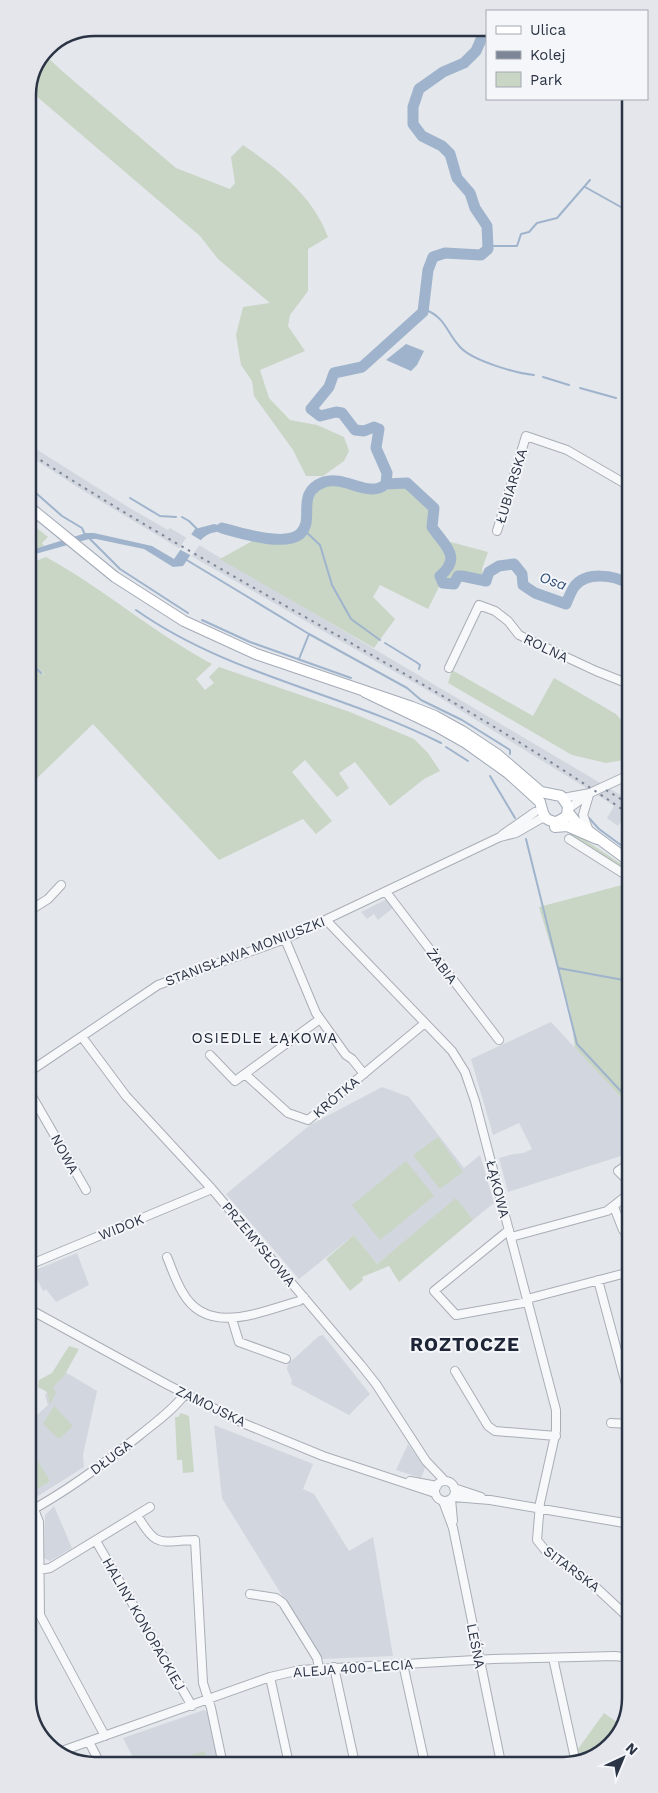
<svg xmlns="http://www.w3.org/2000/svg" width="658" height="1793" viewBox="0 0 658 1793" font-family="'Work Sans',sans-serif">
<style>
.built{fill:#d2d6de}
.green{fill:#c9d6c5}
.water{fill:#9fb4cc}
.pier{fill:#e4e7ec}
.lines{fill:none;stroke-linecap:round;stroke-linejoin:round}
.stream{stroke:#9fb4cc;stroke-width:2}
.river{stroke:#9fb4cc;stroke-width:11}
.minor-casing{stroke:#a9aeb7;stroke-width:10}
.major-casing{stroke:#a3abb8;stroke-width:12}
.minor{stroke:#f7f8fa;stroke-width:8}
.major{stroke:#fff;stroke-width:10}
.rail{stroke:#7d8696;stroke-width:2;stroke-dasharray:2.5 5;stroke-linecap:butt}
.labels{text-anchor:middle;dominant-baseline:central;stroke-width:4;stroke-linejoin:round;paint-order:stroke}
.street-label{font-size:14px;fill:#2b3445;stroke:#f4f6f9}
.water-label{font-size:15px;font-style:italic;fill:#34527a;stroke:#f4f6f9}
.neighbourhood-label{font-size:15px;letter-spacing:1px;fill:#1d2536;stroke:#f4f6f9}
.district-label{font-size:19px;font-weight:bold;letter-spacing:1px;fill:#1d2536;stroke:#f4f6f9}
.rim{fill:none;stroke:#2b3445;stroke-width:2.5}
</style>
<rect width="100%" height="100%" fill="#e4e7ec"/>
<path class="built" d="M28,444L128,507L168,530L170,528L629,800V816L626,814L618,826L607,818L614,806L604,799L434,694L200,561L82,490L28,455Z
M387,899L393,908L378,920L374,914L367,919L361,912Z
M551,1022L630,1107V1157L627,1154L508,1192L499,1158L514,1154L524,1153L532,1149L519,1123L493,1135L471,1059Z
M382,1087L409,1097L464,1168L480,1155L494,1203L473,1220L456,1199L377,1264L354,1235L299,1279L226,1194L310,1125Z
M77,1253L89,1285L56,1302L46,1289L43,1291L33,1271Z
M323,1335L370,1394L349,1415L291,1384L292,1381L287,1369L288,1364L319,1336Z
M62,1370L97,1391L83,1455L84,1467L30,1501L29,1422L48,1405L45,1395Z
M214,1425L313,1464L303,1489L314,1494L349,1551L373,1537L393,1656L321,1659L222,1498Z
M408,1444L425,1468L421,1478L396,1470Z
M54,1506L72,1548L50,1561L44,1558L45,1515Z
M204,1710L208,1713L219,1765H137L123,1738Z"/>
<path class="green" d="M44,54L62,71L176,168L230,189L235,183L231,157L243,145C278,169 313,196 328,237L308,249V291L290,315L288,326L305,351L260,370L269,398L290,420L317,425L344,437L349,451L344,461L323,476H306L293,450L254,396L252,381L241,365L236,335L243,307L270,303L218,259L200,236L28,89Z
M330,484C345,487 363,493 377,493C392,493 395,476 414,490L412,495L414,497L419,496C431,505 433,510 432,524L430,526L449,554L447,569L439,576L441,583L428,609L380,585L373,597L395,619L374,648L220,559L254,540L282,543L305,535C317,516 300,492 330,484Z
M28,521L48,537L42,543L44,546L28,551Z
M447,541L488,552L482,569L484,580L458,574L451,583L444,582L442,576C456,566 453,555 447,541Z
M46,557C104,589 154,633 212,664L196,679L205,690L214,683L209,677L219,667L350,712L414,739L428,753L440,771L424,779L390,806L355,762L339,773L349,788L337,797L305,760L292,772L332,821L316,834L303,819L219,860L93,724L29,786L28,661L47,677L28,658V564Z
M452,670L533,716L554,678L616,714L629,729V759L606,763L572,755L448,683Z
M573,832L629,869V873L569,834Z
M622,885L629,889L630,1107L575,1048L570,1010L539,907Z
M438,1137L463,1172L440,1189L413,1155Z
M406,1161L434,1196L380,1240L352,1205Z
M456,1198L473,1220L399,1282L389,1266L362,1277L363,1280L350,1291L326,1259L354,1235L377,1264Z
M69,1346L79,1349L64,1376L53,1387L56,1393L50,1404L47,1392L38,1387L39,1380L52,1373Z
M54,1406L73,1426L59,1439L43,1424Z
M181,1413L189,1416L194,1472L183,1473L182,1460H177L175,1417H178Z
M34,1455L50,1481L30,1493V1458Z
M604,1713L621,1725C615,1744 597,1752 582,1763L578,1749Z
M204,1751L209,1765H163Z"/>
<path class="water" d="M406,344L424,351L417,365L411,371L386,360Z
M214,524L235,529V534C202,525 199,544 183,566L173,567L144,549L96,539H89L28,556V551L86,533H94L152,546L174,559L195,529Z"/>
<path class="pier" d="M189,533L202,541L192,556L179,549Z"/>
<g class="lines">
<path class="stream" d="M585,187L628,211
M489,246H517L521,234L529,232L537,223L557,218L590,180
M424,309C447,318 446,333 461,348C474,361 515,373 534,375
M543,377L569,385
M580,388L616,398
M624,401L629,402
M28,486L62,516L82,528L85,535
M130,498L160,516L176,517
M182,517L189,521L197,529
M303,529L320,545L332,585L351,619L380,640
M89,538L120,569L188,613
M185,559L309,634L407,688L421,700L462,720L510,750V754
M136,610C228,675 342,693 441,743
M202,620L250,642L351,678
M385,643L416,662L420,665L419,669
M299,659L309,634
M28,660L41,673
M446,747L468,761
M490,776L515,818
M589,818L599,829L629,851
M526,839L577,1044L630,1101
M558,968L629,981"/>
<path class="river" d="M386,484L407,483L434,508L432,527C444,545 463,557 440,576L443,583L454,584L458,576H462L486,581L489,572L499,566L514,564L522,574L523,585L535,593L566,604C568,599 571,592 574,587C586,571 614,575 629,584
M222,528C240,533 285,547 300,534C316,519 294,493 324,482C345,475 369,499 386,484L387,473L376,448L379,429L374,427L364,431L355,430L342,413L336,412L320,416L311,409L329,387L334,373L362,367L423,312L428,270L433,257L445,253L481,255L488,249L487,226L475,208L470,193L457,178L450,154L442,146L422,136L413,124V107L419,89L443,72L464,63L476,51L486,28"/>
<g class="minor-casing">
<path id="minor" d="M497,531L526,436L567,450L629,486
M449,668L479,605L495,611L508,621L519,635L596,671L629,684
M589,795L583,815L589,831
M563,798L590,793
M568,809L590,793L629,775
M502,835L535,812
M569,839L629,877
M386,892L499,1040
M29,911L48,899L61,885
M326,920L452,1051L465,1072L475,1101L556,1410V1431L540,1503L537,1540L545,1550L589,1581L630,1619
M285,939L316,1013L346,1055L352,1059L364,1074
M82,1037L126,1096L212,1189L361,1365L376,1384L426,1461L445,1481
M210,1055L235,1081L320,1019
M29,1072L158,985L285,939L500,837L516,833L542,818L546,819
M245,1074L288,1113L308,1120L425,1023
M29,1091L86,1190
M630,1163L618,1171L630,1183
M614,1207L623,1230L630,1232
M509,1230L434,1291L456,1315L528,1302
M511,1237L607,1211L630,1193
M167,1257C172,1269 176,1282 183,1293C208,1337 262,1311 299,1301L304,1297
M29,1265L212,1189
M598,1280L630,1399
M527,1299L630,1272
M29,1309L168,1385L245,1424L323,1456L435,1493
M232,1319L239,1342L286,1359
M455,1371L488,1426L495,1431L556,1436
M611,1423L630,1424
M410,1481L437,1486
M435 1491a10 10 0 1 1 20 0a10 10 0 1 1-20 0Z
M454,1488L481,1497
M453,1497L490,1500L630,1524
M451,1499L453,1521
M443,1501L453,1528L501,1763
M34,1509L39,1522L40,1615L105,1736
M30,1511C69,1490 105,1463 140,1435C156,1422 173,1410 185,1394
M137,1515C157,1549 159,1541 195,1540L203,1683L211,1708L223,1765
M96,1541L192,1706
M39,1570L50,1568L150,1507
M250,1594L276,1598L283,1603L317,1658L319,1668
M553,1658L576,1763
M403,1664L425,1764
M334,1667L355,1764
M270,1677L289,1764
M89,1742L101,1765
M59,1752L270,1677L300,1670L493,1659L615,1656L630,1658"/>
</g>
<g class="major-casing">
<path id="major" d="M28,506L115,577L184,621L256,654L412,707L435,716L462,731L498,755L541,792L561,796L568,806L567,816L557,822C543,821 543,813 540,802L508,773L466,743L436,726L365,692
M568,812L575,821L629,861
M555,827L567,826L597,839"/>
</g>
<use href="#minor" class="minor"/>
<use href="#major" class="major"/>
<path class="rail" d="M28,452C224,580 437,681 629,814
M606,790L629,804"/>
</g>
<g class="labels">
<g class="street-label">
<text transform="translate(511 486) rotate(-73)">ŁUBIARSKA</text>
<text transform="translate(546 648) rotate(26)">ROLNA</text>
<text transform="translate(245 951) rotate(-21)">STANISŁAWA MONIUSZKI</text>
<text transform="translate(442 966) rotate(53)">ŻABIA</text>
<text transform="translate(336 1097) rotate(-40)">KRÓTKA</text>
<text transform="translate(65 1154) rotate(62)">NOWA</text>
<text transform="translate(498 1189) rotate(76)">ŁĄKOWA</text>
<text transform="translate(121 1227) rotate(-22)">WIDOK</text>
<text transform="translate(259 1244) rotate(50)">PRZEMYSŁOWA</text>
<text transform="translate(211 1406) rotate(26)">ZAMOJSKA</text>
<text transform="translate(111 1457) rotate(-37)">DŁUGA</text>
<text transform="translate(572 1569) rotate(37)">SITARSKA</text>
<text transform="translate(144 1624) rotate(60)">HALINY KONOPACKIEJ</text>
<text transform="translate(476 1646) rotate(79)">LEŚNA</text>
<text transform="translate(353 1668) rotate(-4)">ALEJA 400-LECIA</text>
</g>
<g class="water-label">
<text transform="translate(553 581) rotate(20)">Osa</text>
</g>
<g class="neighbourhood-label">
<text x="265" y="1038">OSIEDLE ŁĄKOWA</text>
</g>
<g class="district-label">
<text x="465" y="1344">ROZTOCZE</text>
</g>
</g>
<path d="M0 0H658V1793H0ZM95 36H563A59 59 0 0 1 622 95V1698A59 59 0 0 1 563 1757H95A59 59 0 0 1 36 1698V95A59 59 0 0 1 95 36Z" fill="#e4e6eb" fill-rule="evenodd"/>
<path class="rim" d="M95 36H563A59 59 0 0 1 622 95V1698A59 59 0 0 1 563 1757H95A59 59 0 0 1 36 1698V95A59 59 0 0 1 95 36Z"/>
<rect x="486" y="10" width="162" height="90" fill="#f4f6f9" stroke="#a4a8b1"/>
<rect x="496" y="26" width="25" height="8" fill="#ffffff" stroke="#a4a8b1"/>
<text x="530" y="35" font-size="15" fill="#2b3445">Ulica</text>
<rect x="496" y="51" width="25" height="8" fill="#7d8696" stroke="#a4a8b1"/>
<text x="530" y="60" font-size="15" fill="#2b3445">Kolej</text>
<rect x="496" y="72" width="25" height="15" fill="#c9d6c5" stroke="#a4a8b1"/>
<text x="530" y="85" font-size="15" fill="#2b3445">Park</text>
<g transform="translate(623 1758) rotate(44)" stroke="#f4f6f9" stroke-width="4" paint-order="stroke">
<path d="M0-4L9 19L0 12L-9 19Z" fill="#2b3445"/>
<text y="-8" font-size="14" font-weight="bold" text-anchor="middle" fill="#2b3445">N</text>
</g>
</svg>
